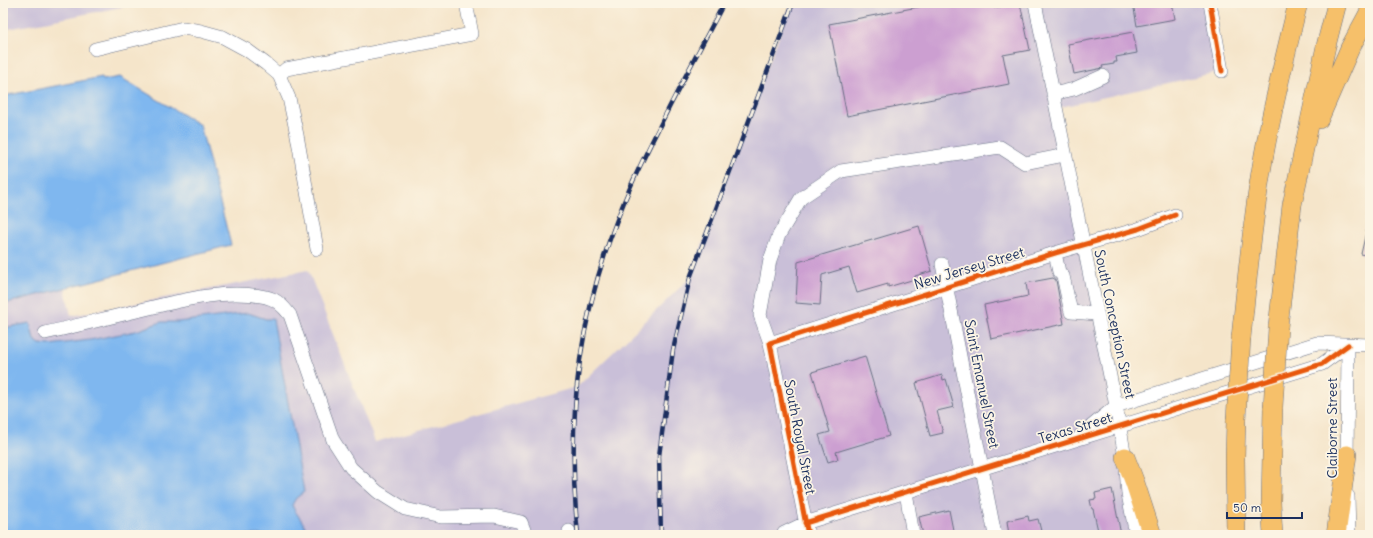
<svg xmlns="http://www.w3.org/2000/svg" width="1373" height="538" viewBox="0 0 1373 538" font-family="Delius,sans-serif">
<style>
.industrial{fill:#c9bfd8}
.water{fill:#7fb7ef;stroke:#4d73a6}
.building{fill:#cc9fd1}
.lines{fill:none;stroke-linecap:round;stroke-linejoin:round}
.minor-casing{stroke:#676f84;stroke-width:14}
.highway-casing{stroke:#676f84;stroke-width:20}
.minor{stroke:#fff;stroke-width:13}
.highway{stroke:#f6c06b;stroke-width:19}
.rail-casing{stroke:#1b2f5e;stroke-width:4.5}
.rail{stroke:#fcf5e5;stroke-width:3;stroke-dasharray:9;stroke-linecap:butt}
.highway-bridge-casing{stroke:#676f84;stroke-width:20;stroke-linecap:butt}
.highway-bridge{stroke:#f6c06b;stroke-width:19}
.cycleway-casing{stroke:#fcf5e5;stroke-width:8}
.cycleway{stroke:#e8590c;stroke-width:5}
.labels{text-anchor:middle;dominant-baseline:central;stroke-width:3.5;stroke-linejoin:round;paint-order:stroke}
.street-label{font-size:14px;fill:#1b2f5e;stroke:#fcf5e5}
</style>
<rect width="100%" height="100%" fill="#fcf5e5"/>
<filter id="ink" filterUnits="userSpaceOnUse"><feTurbulence type="fractalNoise" baseFrequency=".025" numOctaves="2"/><feDisplacementMap in="SourceGraphic" scale="8" xChannelSelector="R" yChannelSelector="G"/><feConvolveMatrix kernelMatrix="1 2 1 2 8 2 1 2 1" color-interpolation-filters="sRGB"/></filter>
<filter id="wash" filterUnits="userSpaceOnUse"><feTurbulence type="fractalNoise" baseFrequency=".012" numOctaves="4" result="noise"/><feDisplacementMap in="SourceGraphic" scale="16" xChannelSelector="R" yChannelSelector="G"/><feGaussianBlur stdDeviation="0.9" result="paint"/><feColorMatrix in="noise" values="0 0 0 0 0 0 0 0 0 0 0 0 0 0 0 0 0 1.4 0 .05"/><feComposite in="paint" operator="in"/></filter>
<g filter="url(#wash)">
<rect width="100%" height="100%" fill="#f5e5ca"/>
<path class="industrial" d="M3,3H142L3,30Z
M791,3H1209L1222,71L1056,108L1137,535H303L306,529L294,510L292,504L296,498L304,492L291,422L270,319L258,317L178,322H169L148,326L136,331L90,340L49,345L40,344L34,340L29,323L3,328V304L65,288L71,316L308,270L375,442L577,387L690,278Z"/>
<path class="water" d="M102,77L103,80L120,77L200,125L231,245L3,304V96Z
M248,313L266,319H273L304,492L296,498L292,505C296,515 304,521 307,532L303,533V535H3V328L30,323L34,340L40,344L49,345L90,340L136,331L161,322H178Z"/>
<g id="blocks">
<path class="building" d="M939,3H993L994,8L1020,3L1030,50L1003,55L1009,84L847,116L829,24Z
M1133,3H1172L1175,19L1137,26Z
M1133,32L1137,53L1116,57L1117,62H1114V64L1102,66L1103,68L1074,74L1068,44Z
M919,226L932,271L915,276V279L888,287V284L857,293L849,267L822,275L820,305L796,303L798,262Z
M1367,228L1370,229V256L1361,254Z
M1053,278L1056,280L1064,324L991,339L984,305L1028,296L1026,283Z
M865,356L889,436L836,452L838,459L828,462L819,435L830,432L812,372Z
M942,375L943,380L946,379L954,407L937,411L943,433L930,436L916,383Z
M1112,489L1121,535H1099L1093,509H1092L1090,500L1096,499L1095,493Z
M949,510L954,535H923L919,517Z
M1028,516L1029,521L1038,519L1041,531L1022,535H1009L1007,521Z"/>
</g>
</g>
<g filter="url(#ink)">
<use href="#blocks" fill-opacity="0" stroke="#676f84" stroke-width="1"/>
<g class="lines">
<g class="minor-casing">
<path id="minor" d="M1035,3L1116,406L1125,457L1128,494L1136,535
M1210,3L1222,71
M95,49L183,28L201,31L223,37L247,50L266,64L279,75L289,98L297,135L317,249
M279,75L286,69L472,34L466,3
M1053,94L1074,89L1103,76
M1055,253L1059,272L1063,276L1071,312L1097,314
M942,264L995,535
M45,333C76,326 107,318 137,311C178,301 225,288 266,297C277,299 284,307 290,315L333,440L351,468L378,492L405,509L441,517L494,516L521,522L526,535
M770,343L1055,253L1138,229L1175,215
M1081,435L1116,406L1317,343L1370,345
M1347,463L1348,345
M906,492L913,535
M1348,496L1349,535
M569,531L570,535
M784,535V533L805,523L1322,364L1348,345
M808,535L770,343L760,315L770,260L779,235L801,198L841,171L1000,147L1025,163L1065,155"/>
</g>
<g class="highway-casing">
<path id="highway" d="M1319,119L1350,48L1370,11
M1278,327L1292,205L1326,46L1337,3
M1241,338C1247,281 1252,223 1262,166C1271,111 1285,57 1298,3
M1125,457L1135,483L1152,535
M1236,535L1235,458L1236,419
M1273,535L1271,502L1273,407
M1336,535L1347,455"/>
</g>
<use href="#minor" class="minor"/>
<use href="#highway" class="highway"/>
<g class="rail-casing">
<path id="rail" d="M578,535C572,478 572,417 580,360C589,299 608,237 633,181C661,120 693,62 724,3
M661,535L659,456L673,350L690,278L793,3"/>
</g>
<use href="#rail" class="rail"/>
<g class="highway-bridge-casing">
<path id="highway-bridge" d="M1273,407L1278,327
M1236,419L1241,338"/>
</g>
<use href="#highway-bridge" class="highway-bridge"/>
<g class="cycleway-casing">
<path id="cycleway" d="M1210,3L1222,71
M805,523L1322,364L1348,345
M808,535L770,343L1055,253L1138,229L1175,215"/>
</g>
<use href="#cycleway" class="cycleway"/>
</g>
</g>
<g class="labels">
<g class="street-label">
<text transform="translate(969 268) rotate(-17)">New Jersey Street</text>
<text transform="translate(1115 324) rotate(78)">South Conception Street</text>
<text transform="translate(982 384) rotate(79)">Saint Emanuel Street</text>
<text transform="translate(1075 428) rotate(-17)">Texas Street</text>
<text transform="translate(1332 428) rotate(-90)">Claiborne Street</text>
<text transform="translate(800 437) rotate(79)">South Royal Street</text>
</g>
</g>
<rect width="1373" height="538" fill="none" stroke="#fcf5e5" stroke-width="16"/>
<path d="M1227 512v6h75v-6" fill="none" stroke="#1b2f5e" stroke-width="2"/>
<text x="1233" y="512" font-size="12" fill="#1b2f5e" stroke="#fcf5e5" stroke-width="3" paint-order="stroke">50 m</text>
</svg>
